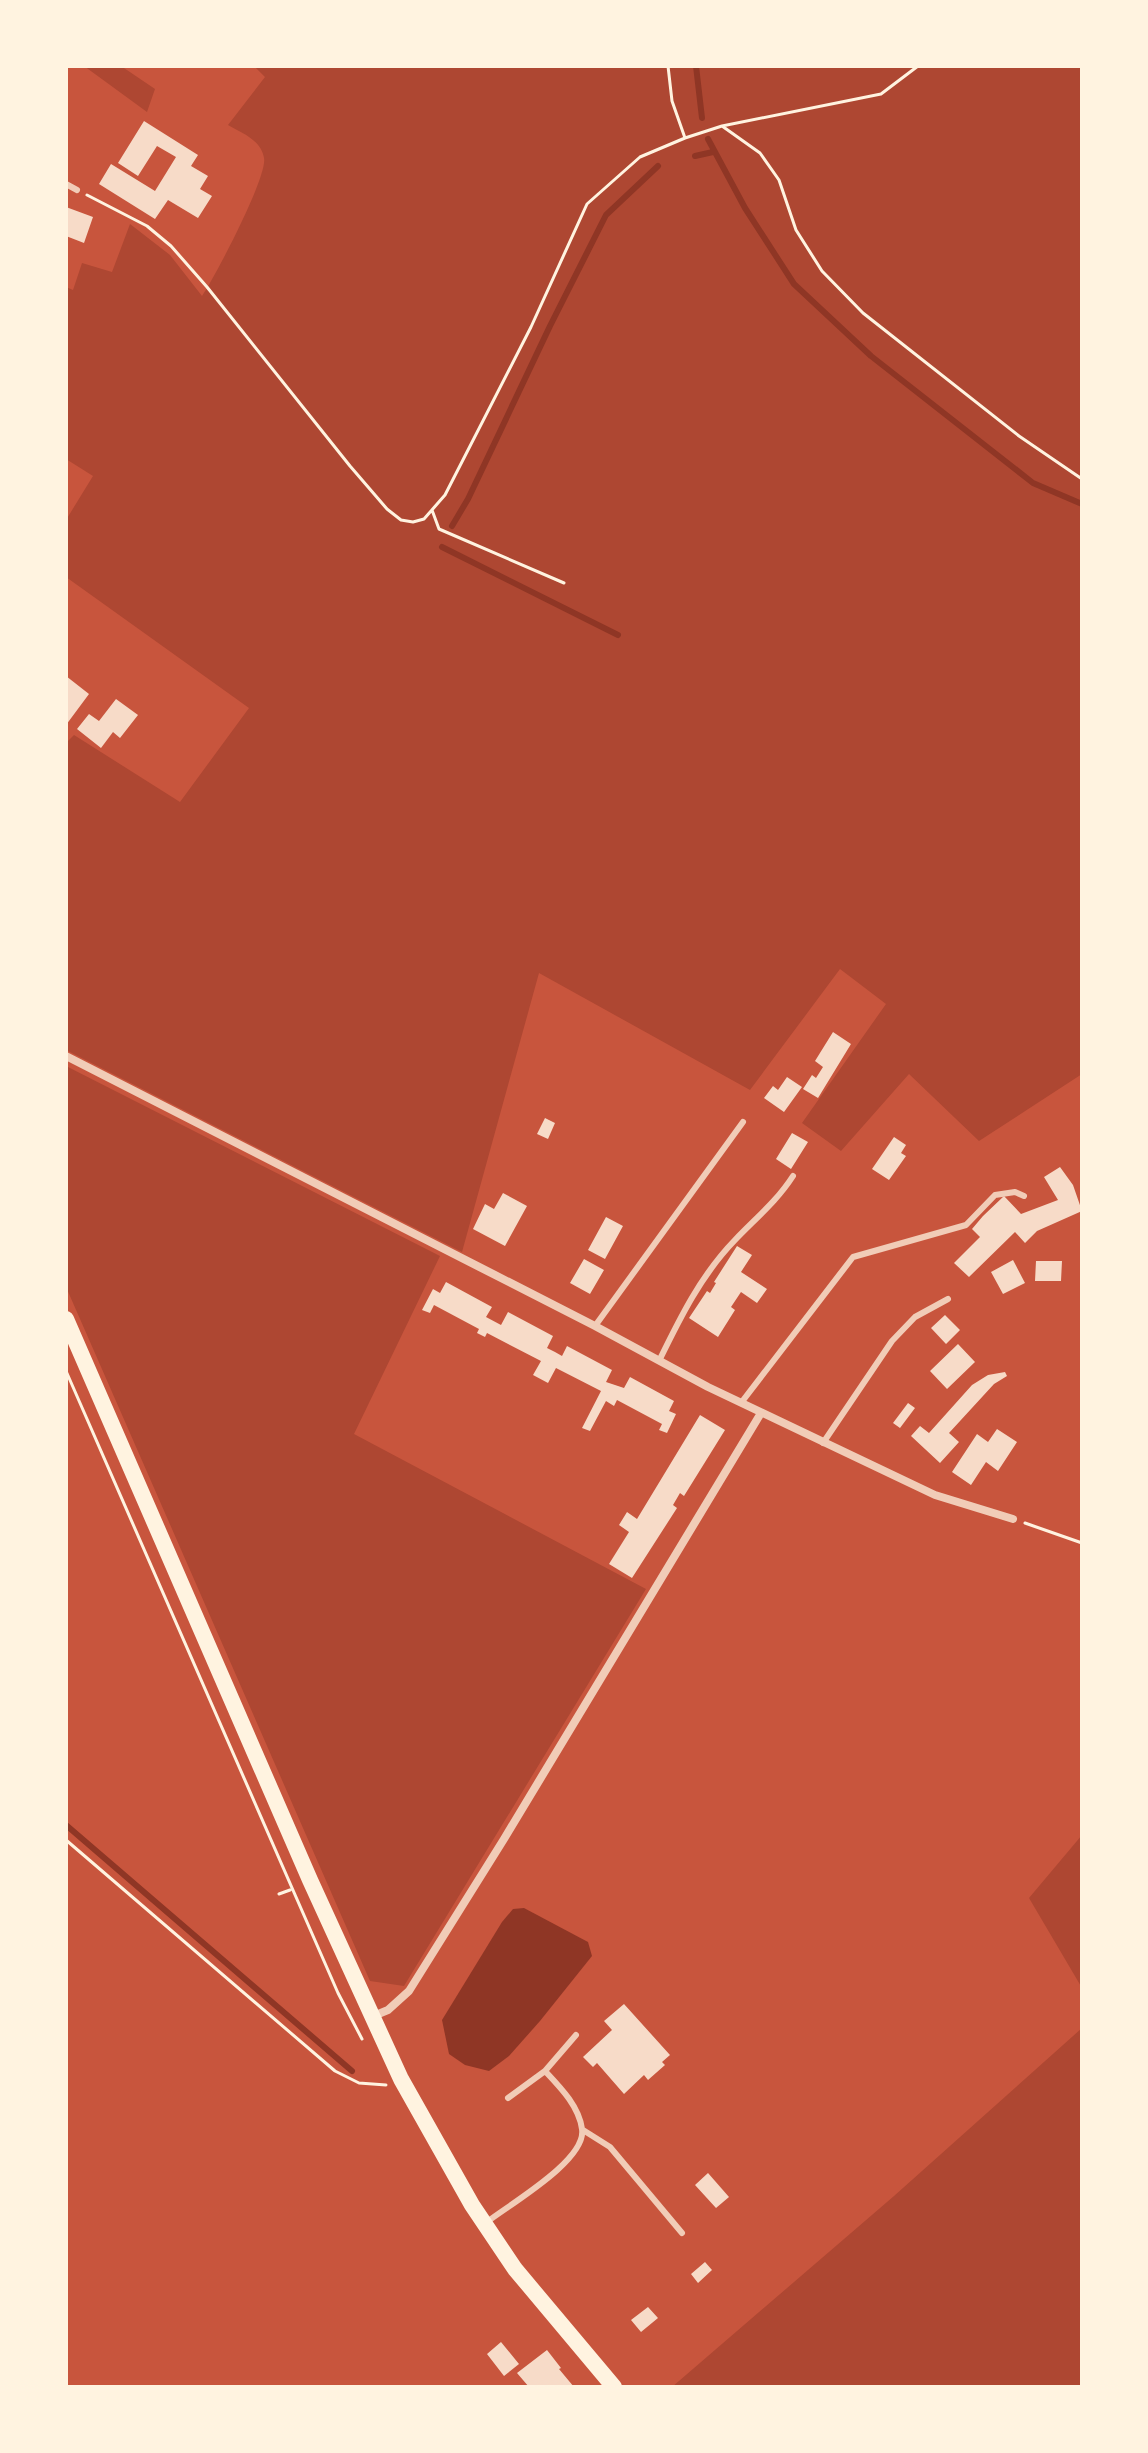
<svg xmlns="http://www.w3.org/2000/svg" width="1148" height="2453" viewBox="0 0 1148 2453" font-family="Poppins,sans-serif">
<style>
.green{fill:#ae4732}
.water{fill:#8f3625}
.lines{fill:none;stroke-linecap:round;stroke-linejoin:round}
.stream{stroke:#8f3625;stroke-width:6}
.building{fill:#f7dbc8}
.path{stroke:#fff3e0;stroke-width:3}
.service{stroke:#f1ccb7;stroke-width:6}
.minor{stroke:#f1ccb7;stroke-width:8}
.secondary{stroke:#fff3e0;stroke-width:16}
</style>
<rect width="100%" height="100%" fill="#c8553d"/>
<path class="green" d="M84,66H121L155,89L147,112Z
M254,66H1082V1074L979,1141L909,1074L841,1151L802,1123L886,1004L840,969L750,1090L539,973L462,1252L66,1050V743L74,735L180,802L249,708L66,577V520L93,476L66,459V287L73,290L82,263L112,272L130,224L170,255L202,296C215,277 268,176 264,158C261,140 242,133 228,125L265,77Z
M66,1066L440,1256L354,1434L646,1589L404,1986L370,1981L66,1287Z
M1082,1835V1988L1029,1898Z
M1082,2028V2387H672L894,2196Z"/>
<path class="water" d="M524,1908L588,1942L592,1956L540,2021L509,2056L489,2071L465,2065L449,2054L442,2020L502,1922L513,1909Z"/>
<g class="lines">
<path class="stream" d="M696,66L702,118
M708,139L745,208L794,284L871,356L1033,483L1082,504
M695,156L713,152
M452,526L468,499L550,326L606,215L658,166
M442,547L618,635
M66,1825L352,2071"/>
</g>
<path class="building" d="M144,121L198,155L191,166L208,176L200,189L212,196L198,218L168,200L155,219L99,184L111,164L155,191L176,157L157,146L138,176L118,163Z
M66,207L93,217L84,243L66,236Z
M66,676L89,694L66,725Z
M116,699L138,715L120,738L113,732L101,748L77,729L89,714L99,721Z
M833,1032L851,1044L818,1098L803,1089L812,1075L816,1078L823,1067L815,1061Z
M787,1077L802,1087L784,1112L764,1098L773,1086L778,1090Z
M545,1118L555,1123L548,1139L537,1134Z
M792,1133L808,1142L791,1169L776,1159Z
M894,1137L906,1145L901,1153L906,1156L889,1180L872,1169Z
M1060,1167L1073,1185L1082,1211L1037,1231L1025,1243L1015,1232L969,1277L954,1263L980,1237L972,1229L983,1216L1004,1196L1021,1214L1058,1200L1044,1177Z
M503,1193L527,1206L505,1246L473,1229L485,1204L494,1209Z
M606,1217L623,1226L605,1259L588,1250Z
M737,1246L752,1255L741,1272L767,1289L757,1303L741,1292L731,1307L735,1310L718,1337L689,1318L707,1291L710,1293L716,1283L714,1282Z
M584,1259L604,1270L590,1294L570,1283Z
M1013,1260L1025,1283L1003,1294L991,1272Z
M1036,1261H1062L1061,1281H1035Z
M446,1282L492,1307L486,1317L501,1325L508,1312L553,1336L547,1348L555,1352L562,1356L567,1346L612,1370L606,1382L624,1388L630,1377L674,1401L669,1411L676,1414L667,1433L659,1430L662,1424L617,1400L614,1406L606,1401L590,1431L582,1428L601,1391L556,1368L548,1383L533,1375L541,1361L487,1333L485,1337L477,1333L479,1329L434,1305L430,1313L422,1310L433,1289L440,1293Z
M945,1315L960,1330L946,1344L931,1328Z
M958,1344L975,1362L947,1389L930,1371Z
M1005,1372L1007,1376L994,1384L949,1433L959,1442L940,1463L911,1436L920,1426L929,1433L972,1385L988,1375Z
M908,1403L915,1408L900,1428L893,1423Z
M700,1415L725,1430L684,1496L680,1493L673,1505L677,1508L632,1578L609,1564L629,1532L619,1525L627,1512L637,1519Z
M997,1429L1017,1442L998,1471L986,1462L971,1485L952,1472L977,1434L988,1442Z
M624,2004L670,2055L662,2062L665,2065L648,2080L644,2075L624,2094L597,2063L593,2067L583,2057L612,2030L604,2021Z
M708,2173L729,2197L716,2208L695,2185Z
M705,2262L712,2270L698,2283L691,2274Z
M648,2307L658,2318L641,2332L631,2320Z
M501,2342L519,2364L504,2376L487,2354Z
M547,2350L561,2368L559,2369L574,2387H529L517,2373Z"/>
<g class="lines">
<path class="path" d="M668,66L672,101L685,138
M722,126L760,153L779,180L796,230L822,271L863,313L1019,436L1082,479
M87,195L147,226L171,246L207,287L350,466L387,509L401,520L413,522L424,519L445,495L531,327L587,204L640,157L685,138L722,126L881,94L918,66
M432,510L439,529L564,583
M66,1371L338,1993L362,2039
M1025,1523L1082,1543
M66,1840L335,2071L359,2083L386,2085
M279,1894L290,1890"/>
<path class="service" d="M66,184L77,190
M595,1326L743,1122
M659,1361C680,1318 701,1275 735,1240C756,1218 777,1201 793,1176
M741,1403L853,1257L966,1225L995,1195L1015,1192L1024,1196
M823,1443L892,1341L915,1317L948,1299
M508,2098L545,2071
M583,2130L610,2147L682,2233
M487,2222C510,2204 587,2160 582,2129C579,2106 560,2087 545,2071L576,2035"/>
<path class="minor" d="M66,1056L595,1326L708,1387L935,1495L1013,1519
M371,2017L388,2010L409,1991L504,1839L761,1413"/>
<path class="secondary" d="M66,1319L310,1880L401,2079L472,2205L515,2269L614,2387"/>
</g>
<rect width="1148" height="2453" fill="none" stroke="#fff3e0" stroke-width="136"/>
</svg>
